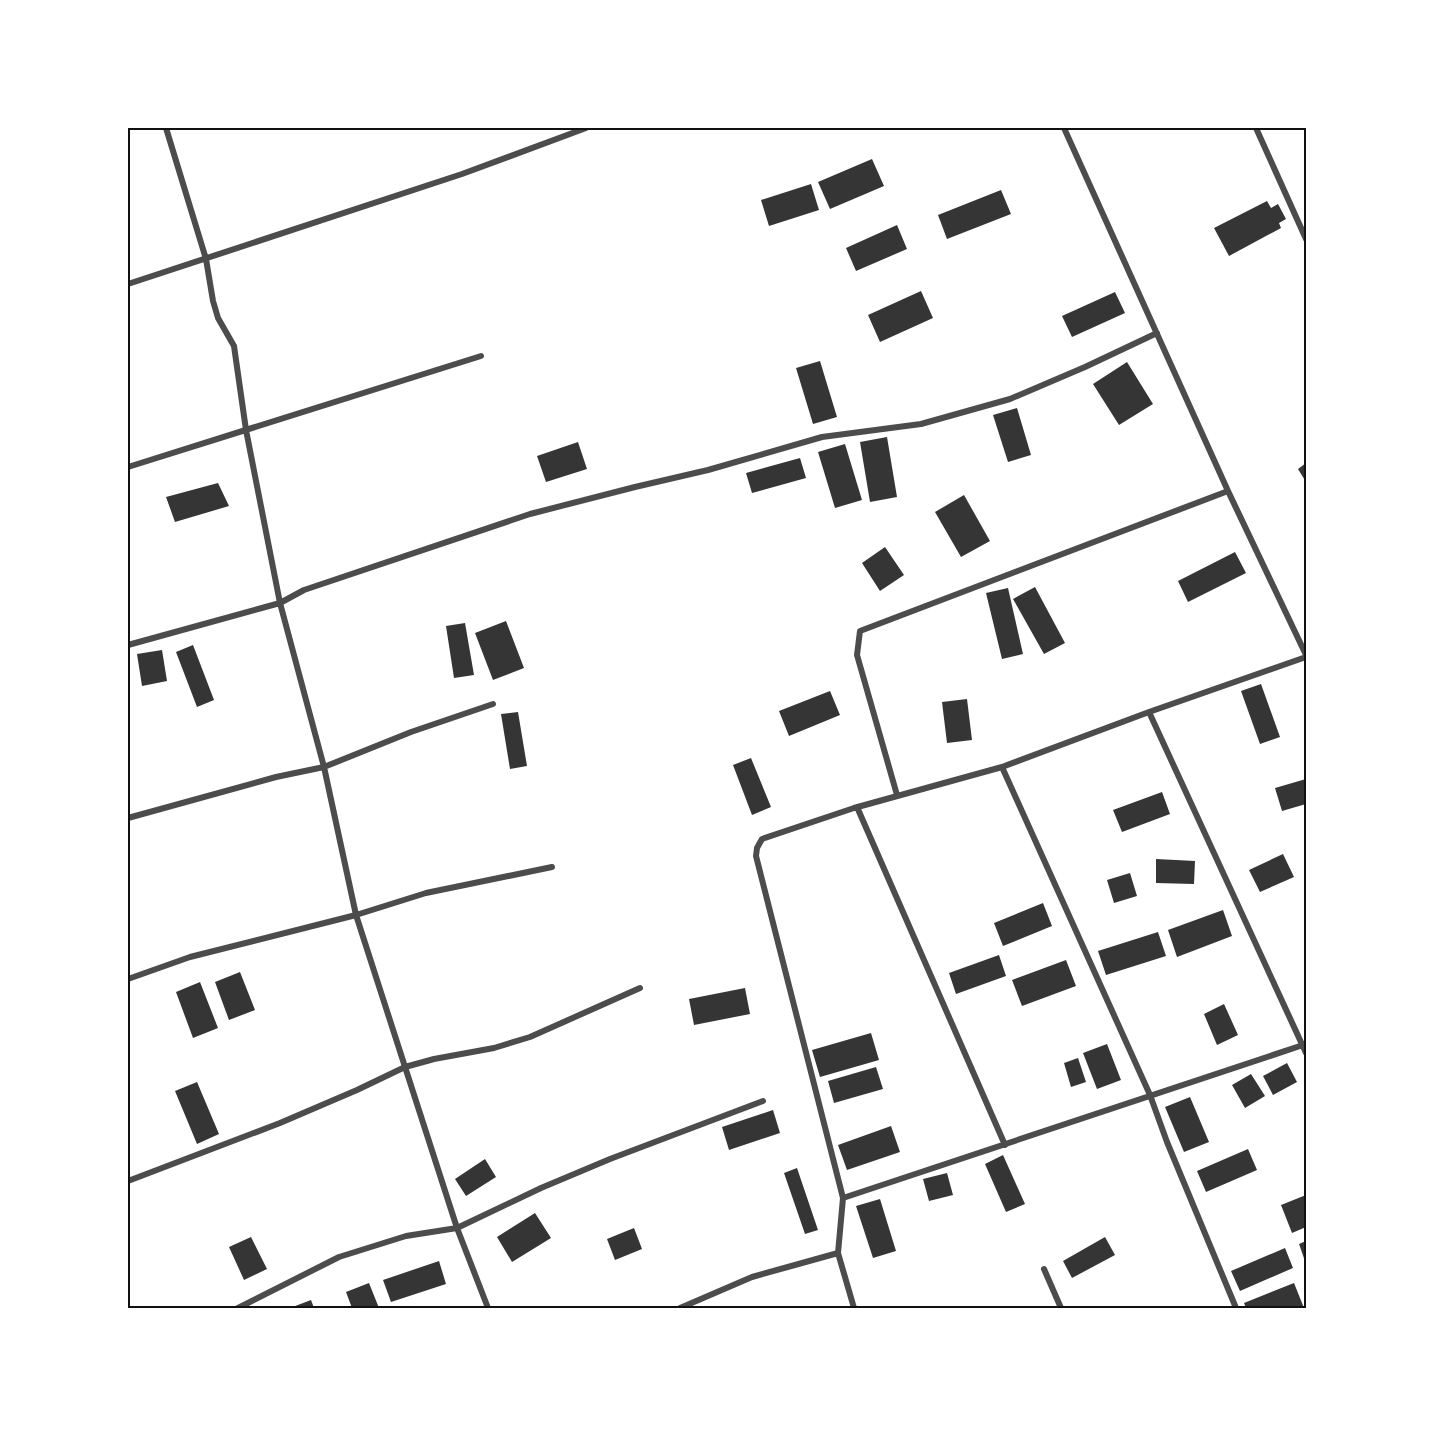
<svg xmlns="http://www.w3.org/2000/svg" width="1434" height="1436" viewBox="0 0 1434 1436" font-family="'Noto Serif',serif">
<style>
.building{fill:#353535}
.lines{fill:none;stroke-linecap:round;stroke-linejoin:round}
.minor{stroke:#4c4c4c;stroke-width:6}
.neatline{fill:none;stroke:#111;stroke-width:2}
</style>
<rect width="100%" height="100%" fill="#fff"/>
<path class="building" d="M872,159L884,186L830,209L818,182Z
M811,184L819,210L769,226L761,200Z
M1001,190L1011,214L947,239L938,215Z
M1267,201L1271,208L1278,204L1286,219L1279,223L1281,228L1229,256L1214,228Z
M897,225L907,249L856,271L846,248Z
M921,291L933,318L880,342L868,315Z
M1115,292L1125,313L1072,337L1062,316Z
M820,361L837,417L813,424L796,368Z
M1127,362L1153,404L1119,425L1093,384Z
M1017,408L1031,455L1008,462L993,415Z
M887,437L897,497L870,502L860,442Z
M578,442L587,469L546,482L537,456Z
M845,444L862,500L835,508L818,452Z
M800,458L806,478L752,493L746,473Z
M1306,463V482L1298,469Z
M218,483L229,506L175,522L166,497Z
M964,495L990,541L961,557L935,512Z
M885,547L904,575L880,591L862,563Z
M1235,552L1246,573L1188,602L1178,581Z
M1035,587L1065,643L1044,654L1013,599Z
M1008,588L1023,654L1002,659L986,593Z
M506,621L524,668L493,680L475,633Z
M465,623L474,675L454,678L446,626Z
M193,645L214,700L197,707L176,652Z
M162,650L167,681L142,686L137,654Z
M1261,684L1280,737L1260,744L1241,691Z
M830,691L840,715L789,736L779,711Z
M967,699L972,740L947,743L942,702Z
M518,712L527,766L510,769L501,714Z
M751,758L771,807L752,815L733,765Z
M1306,779V804L1282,811L1275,788Z
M1162,792L1170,814L1122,832L1113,810Z
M1283,854L1294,877L1260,892L1249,870Z
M1156,859L1195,861L1194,884L1156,883Z
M1130,873L1137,896L1114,903L1107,880Z
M1043,903L1052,926L1003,946L994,923Z
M1223,910L1232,936L1177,957L1168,930Z
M1158,932L1166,956L1106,975L1098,951Z
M999,955L1006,976L956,994L949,973Z
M1066,960L1076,986L1022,1006L1012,980Z
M240,972L255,1010L229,1020L215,982Z
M200,982L218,1028L193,1038L176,992Z
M745,988L750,1014L694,1025L689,999Z
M1224,1004L1238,1035L1217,1045L1204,1014Z
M871,1033L879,1060L820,1077L812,1050Z
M1107,1044L1121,1080L1097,1089L1083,1053Z
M1078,1058L1086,1082L1071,1087L1064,1063Z
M1287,1063L1297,1082L1273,1095L1263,1076Z
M876,1067L883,1089L834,1103L828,1081Z
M1251,1074L1265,1096L1245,1108L1232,1085Z
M197,1082L219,1134L197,1144L175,1091Z
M1190,1097L1209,1142L1184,1152L1165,1107Z
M773,1110L780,1133L729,1150L722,1127Z
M891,1126L900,1152L847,1170L838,1145Z
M1248,1149L1257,1170L1206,1192L1197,1171Z
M1003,1155L1025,1204L1006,1212L985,1164Z
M485,1159L496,1177L466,1196L455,1179Z
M797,1168L818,1230L805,1234L784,1173Z
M947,1173L953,1195L929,1201L923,1179Z
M1306,1195V1227L1292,1233L1281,1205Z
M880,1199L896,1251L873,1258L856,1206Z
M535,1213L551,1238L512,1262L497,1237Z
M634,1228L642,1249L615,1260L607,1239Z
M251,1237L267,1269L244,1280L229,1247Z
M1105,1237L1115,1255L1072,1278L1063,1261Z
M1306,1241V1264L1299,1244Z
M1285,1248L1293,1268L1240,1291L1231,1271Z
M439,1261L446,1284L391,1302L383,1280Z
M369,1283L379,1308H352L346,1292Z
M1294,1283L1304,1308H1246L1244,1303Z
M311,1300L314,1308H290Z"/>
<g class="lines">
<path class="minor" d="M166,128L206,259L213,301L218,318L234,346L246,430L280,603L324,767L356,915L457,1228L488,1308
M1064,128L1228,491L1306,655
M1256,128L1306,239
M128,284L462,174L586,128
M128,467L481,356
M128,645L280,603L304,590L530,514L635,487L708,470L822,437L921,424L1010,399L1085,367L1157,333
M1149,712L1306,1053
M1002,767L1150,1095L1167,1142L1236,1308
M897,795L857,655L860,631L1228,491
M857,807L1005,1145
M128,818L276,777L324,767L411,732L493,704
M128,979L190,957L356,915L426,893L552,867
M128,1181L280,1123L357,1090L405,1067L434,1059L494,1048L530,1037L640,988
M843,1198L1306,1044
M1044,1269L1061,1308
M238,1308L339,1257L406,1236L457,1228L541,1188L610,1159L763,1101
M680,1308L752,1277L838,1253
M854,1308L838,1253L843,1198L756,856L757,848L762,839L854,808L1002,767L1149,712L1306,657"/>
</g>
<rect width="1434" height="1436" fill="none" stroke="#ffffff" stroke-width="258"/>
<rect x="129" y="129" width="1176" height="1178" class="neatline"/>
</svg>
